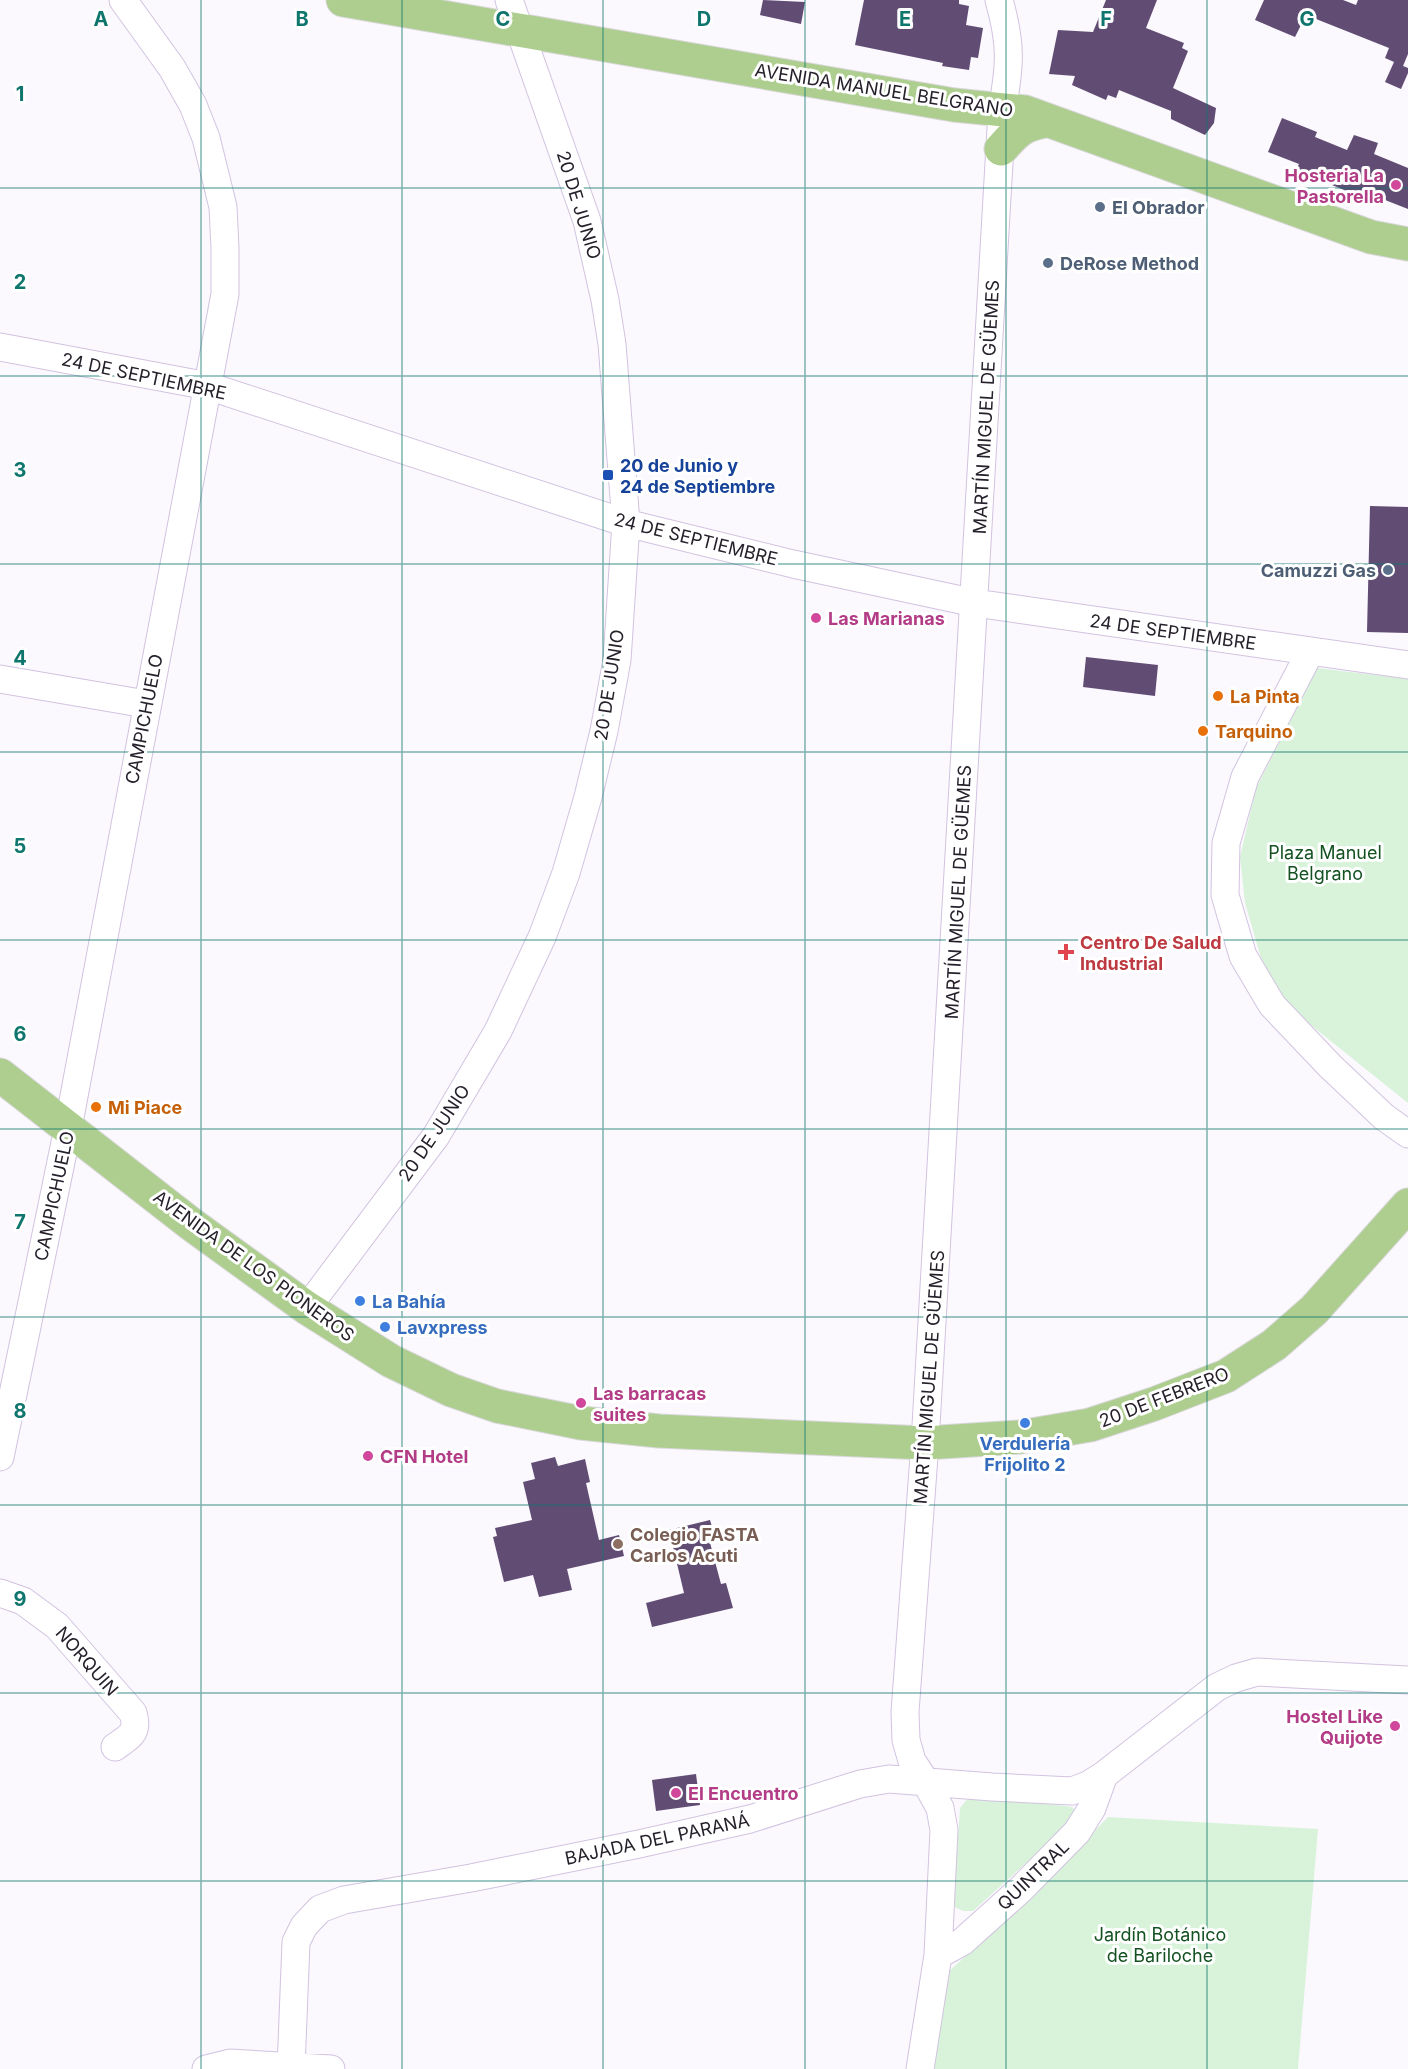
<svg xmlns="http://www.w3.org/2000/svg" width="1408" height="2069" viewBox="0 0 1408 2069" font-family="Inter,sans-serif">
<style>
.green{fill:#d8f3da}
.building{fill:#614c74}
.lines{fill:none;stroke-linecap:round;stroke-linejoin:round}
.minor-casing{stroke:#d2c3e0;stroke-width:29}
.major-casing{stroke:#d8d7d9;stroke-width:35}
.minor{stroke:#fff;stroke-width:27}
.major{stroke:#adce8e;stroke-width:33}
.grid{fill:none;stroke:#0f766e;stroke-width:1.5;stroke-opacity:0.55}
.hotel-dot{fill:#d1479c;stroke:#fff;stroke-width:2}
.service-dot{fill:#5c6f8a;stroke:#fff;stroke-width:2}
.transit-dot{fill:#1a4fb4;stroke:#fff;stroke-width:2}
.food-dot{fill:#e8710a;stroke:#fff;stroke-width:2}
.health-dot{fill:#e0444e;stroke:#fff;stroke-width:2}
.shop-dot{fill:#3f7fe0;stroke:#fff;stroke-width:2}
.education-dot{fill:#8d6e63;stroke:#fff;stroke-width:2}
.labels{text-anchor:middle;dominant-baseline:central;stroke-width:6;stroke-linejoin:round;paint-order:stroke}
.street-label{font-size:18px;fill:#26202b;stroke:#fff}
.hotel-label{font-size:18px;font-weight:bold;fill:#b23c85;stroke:#fff;text-anchor:start}
.service-label{font-size:18px;font-weight:bold;fill:#4e5e75;stroke:#fff;text-anchor:start}
.transit-label{font-size:18px;font-weight:bold;fill:#164399;stroke:#fff;text-anchor:start}
.food-label{font-size:18px;font-weight:bold;fill:#c56008;stroke:#fff;text-anchor:start}
.park-label{font-size:18px;fill:#135121;stroke:#fff}
.health-label{font-size:18px;font-weight:bold;fill:#be3a42;stroke:#fff;text-anchor:start}
.shop-label{font-size:18px;font-weight:bold;fill:#366cbe;stroke:#fff;text-anchor:start}
.education-label{font-size:18px;font-weight:bold;fill:#785e54;stroke:#fff;text-anchor:start}
.grid-label{font-size:20px;text-anchor:middle;font-weight:bold;fill:#0f766e;stroke:#fff;stroke-width:6;stroke-linejoin:round;paint-order:stroke}
</style>
<rect width="100%" height="100%" fill="#fbf8fe"/>
<path class="green" d="M1317,668L1408,679V1103L1287,1006L1261,958L1245,903L1240,857L1256,788Z
M977,1794L1072,1807L1076,1811V1818L973,1911H963L955,1907L954,1898L960,1808L968,1798Z
M1108,1817L1318,1829L1298,2069H933L946,1974L1029,1898Z"/>
<path class="building" d="M763,0L805,2L801,24L760,15Z
M864,0H959V4L969,6L966,25L983,28L978,58L971,57L969,70L942,66L943,63L855,45Z
M1106,0H1157L1146,28L1184,43L1182,48L1188,51L1173,88L1216,108L1214,123L1205,135L1171,119V111L1119,90L1116,98L1108,95L1106,100L1072,85L1075,76L1049,74L1058,30L1093,32Z
M1264,0H1343L1356,5L1358,0H1408V54L1403,66L1408,68V73L1401,89L1385,82L1394,62L1385,58L1389,48L1306,15L1295,37L1255,20Z
M1282,118L1317,132L1315,137L1347,150L1354,135L1378,143L1374,154L1408,168V209L1380,198L1378,203L1368,200L1296,170L1299,164L1268,152Z
M1370,506L1408,507V633L1367,632Z
M1086,657L1158,665L1155,696L1083,687Z
M555,1457L558,1466L585,1459L590,1482L586,1483L599,1540L619,1535L624,1556L567,1569L572,1590L539,1597L533,1575L504,1582L493,1537L497,1536L495,1528L532,1520L523,1482L535,1479L531,1463Z
M710,1520L715,1537L709,1539L721,1584L726,1583L733,1608L652,1627L646,1603L684,1593L669,1530Z
M696,1774L700,1805L656,1811L652,1780Z"/>
<g class="lines">
<g class="minor-casing">
<path id="minor" d="M0,347L208,386L626,523L793,564L975,603L1408,665
M1310,652L1245,777L1226,843L1225,895L1243,956L1272,1005L1330,1066L1384,1117L1408,1134
M0,679L146,704
M307,1308L436,1136L498,1031L542,937L566,873L588,797L604,731L617,660L626,523L612,344L605,300L587,221L509,0
M0,1457L68,1128L225,294V248L223,207L206,138L193,105L172,68L123,0
M0,1593L23,1601L57,1626L133,1713C139,1733 130,1736 115,1747
M938,1955L962,1942L1021,1889L1077,1832L1092,1808L1104,1775
M206,2069L230,2063L331,2069
M291,2069L296,1942L304,1926L320,1909L344,1900L471,1878L639,1844L750,1819L860,1784L889,1779L992,1787L1072,1791L1088,1785L1104,1775L1217,1687L1236,1678L1257,1672L1408,1680
M920,2069L938,1955L944,1830L940,1808L925,1781L912,1761L906,1740L905,1712L925,1443L1002,111C1010,65 1012,46 999,0"/>
</g>
<g class="major-casing">
<path id="major" d="M343,0L954,105L1025,112L1371,237L1408,244
M1001,149C1016,132 1022,125 1045,121
M0,1075L191,1224L307,1308L391,1361L451,1390L497,1406L581,1423L659,1431L925,1443L1020,1437L1090,1425L1154,1404L1226,1376L1274,1345L1314,1310L1408,1205"/>
</g>
<use href="#minor" class="minor"/>
<use href="#major" class="major"/>
</g>
<path class="grid" d="M201,0V2069M402,0V2069M603,0V2069M805,0V2069M1006,0V2069M1207,0V2069M0,188H1408M0,376H1408M0,564H1408M0,752H1408M0,940H1408M0,1129H1408M0,1317H1408M0,1505H1408M0,1693H1408M0,1881H1408"/>
<g class="hotel-dot">
<circle cx="1396" cy="185" r="6"/>
<circle cx="816" cy="618" r="6"/>
<circle cx="581" cy="1403" r="6"/>
<circle cx="368" cy="1456" r="6"/>
<circle cx="1395" cy="1726" r="6"/>
<circle cx="676" cy="1793" r="6"/>
</g>
<g class="service-dot">
<circle cx="1100" cy="207" r="6"/>
<circle cx="1048" cy="263" r="6"/>
<circle cx="1388" cy="570" r="6"/>
</g>
<rect class="transit-dot" x="602" y="469" width="12" height="12" rx="3"/>
<g class="food-dot">
<circle cx="1218" cy="696" r="6"/>
<circle cx="1203" cy="731" r="6"/>
<circle cx="96" cy="1107" r="6"/>
</g>
<path class="health-dot" d="M1063 943h6v6h6v6h-6v6h-6v-6h-6v-6h6z"/>
<g class="shop-dot">
<circle cx="360" cy="1301" r="6"/>
<circle cx="385" cy="1327" r="6"/>
<circle cx="1025" cy="1423" r="6"/>
</g>
<circle class="education-dot" cx="618" cy="1544" r="6"/>
<g class="labels">
<g class="street-label">
<text transform="translate(884 90) rotate(9)">AVENIDA MANUEL BELGRANO</text>
<text transform="translate(579 205) rotate(73)">20 DE JUNIO</text>
<text transform="translate(144 376) rotate(12)">24 DE SEPTIEMBRE</text>
<text transform="translate(986 407) rotate(-87)">MARTÍN MIGUEL DE GÜEMES</text>
<text transform="translate(696 539) rotate(14)">24 DE SEPTIEMBRE</text>
<text transform="translate(1173 632) rotate(8)">24 DE SEPTIEMBRE</text>
<text transform="translate(609 685) rotate(-81)">20 DE JUNIO</text>
<text transform="translate(144 719) rotate(-79)">CAMPICHUELO</text>
<text transform="translate(958 892) rotate(-87)">MARTÍN MIGUEL DE GÜEMES</text>
<text transform="translate(434 1133) rotate(-56)">20 DE JUNIO</text>
<text transform="translate(54 1196) rotate(-78)">CAMPICHUELO</text>
<text transform="translate(254 1266) rotate(36)">AVENIDA DE LOS PIONEROS</text>
<text transform="translate(929 1377) rotate(-86)">MARTÍN MIGUEL DE GÜEMES</text>
<text transform="translate(1164 1397) rotate(-21)">20 DE FEBRERO</text>
<text transform="translate(87 1661) rotate(49)">NORQUIN</text>
<text transform="translate(657 1839) rotate(-12)">BAJADA DEL PARANÁ</text>
<text transform="translate(1033 1875) rotate(-44)">QUINTRAL</text>
</g>
<g class="hotel-label">
<text x="1384" y="175" text-anchor="end">Hosteria La<tspan x="1384" dy="21">Pastorella</tspan></text>
<text x="828" y="618">Las Marianas</text>
<text x="593" y="1393">Las barracas<tspan x="593" dy="21">suites</tspan></text>
<text x="380" y="1456">CFN Hotel</text>
<text x="1383" y="1716" text-anchor="end">Hostel Like<tspan x="1383" dy="21">Quijote</tspan></text>
<text x="688" y="1793">El Encuentro</text>
</g>
<g class="service-label">
<text x="1112" y="207">El Obrador</text>
<text x="1060" y="263">DeRose Method</text>
<text x="1376" y="570" text-anchor="end">Camuzzi Gas</text>
</g>
<g class="transit-label">
<text x="620" y="465">20 de Junio y<tspan x="620" dy="21">24 de Septiembre</tspan></text>
</g>
<g class="food-label">
<text x="1230" y="696">La Pinta</text>
<text x="1215" y="731">Tarquino</text>
<text x="108" y="1107">Mi Piace</text>
</g>
<g class="park-label">
<text x="1325" y="852">Plaza Manuel<tspan x="1325" dy="21">Belgrano</tspan></text>
<text x="1160" y="1934">Jardín Botánico<tspan x="1160" dy="21">de Bariloche</tspan></text>
</g>
<g class="health-label">
<text x="1080" y="942">Centro De Salud<tspan x="1080" dy="21">Industrial</tspan></text>
</g>
<g class="shop-label">
<text x="372" y="1301">La Bahía</text>
<text x="397" y="1327">Lavxpress</text>
<text x="1025" y="1443" text-anchor="middle">Verdulería<tspan x="1025" dy="21">Frijolito 2</tspan></text>
</g>
<g class="education-label">
<text x="630" y="1534">Colegio FASTA<tspan x="630" dy="21">Carlos Acuti</tspan></text>
</g>
</g>
<g class="grid-label">
<text x="101" y="26">A</text>
<text x="302" y="26">B</text>
<text x="503" y="26">C</text>
<text x="704" y="26">D</text>
<text x="905" y="26">E</text>
<text x="1106" y="26">F</text>
<text x="1307" y="26">G</text>
<text x="20" y="101">1</text>
<text x="20" y="289">2</text>
<text x="20" y="477">3</text>
<text x="20" y="665">4</text>
<text x="20" y="853">5</text>
<text x="20" y="1041">6</text>
<text x="20" y="1229">7</text>
<text x="20" y="1418">8</text>
<text x="20" y="1606">9</text>
</g>
</svg>
